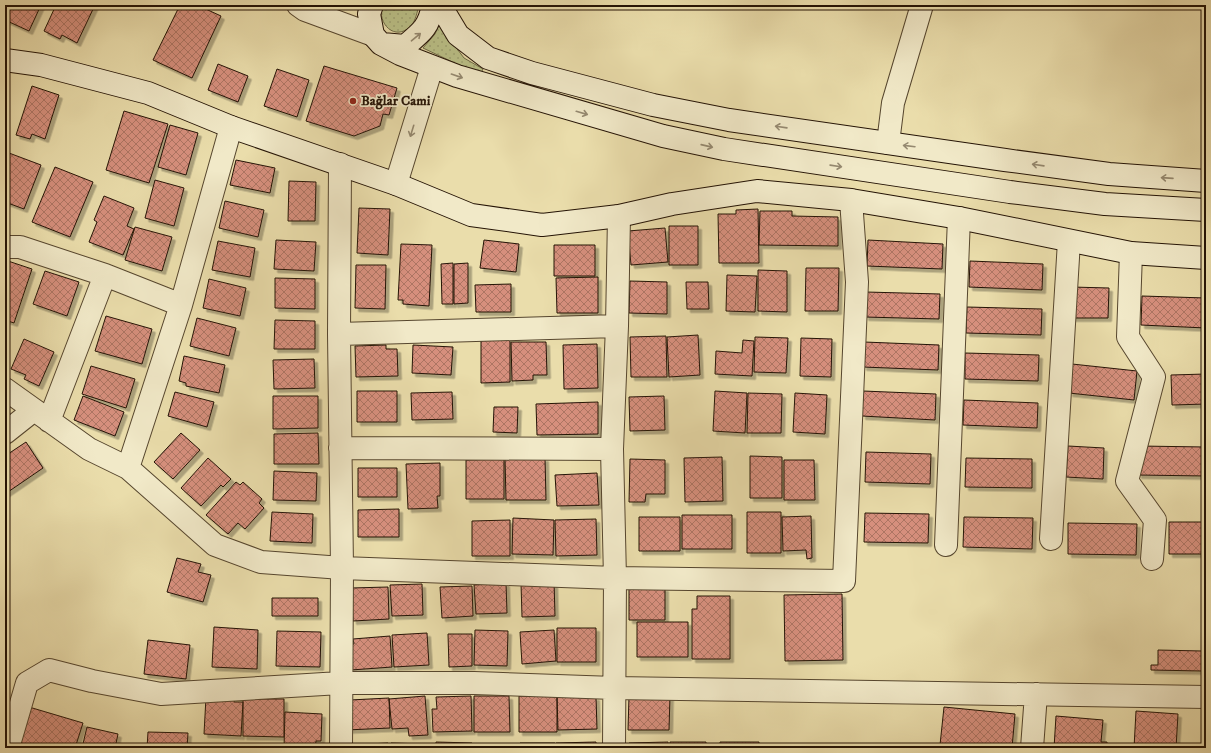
<svg xmlns="http://www.w3.org/2000/svg" width="1211" height="753" viewBox="0 0 1211 753" font-family="'IM FELL DW Pica',serif">
<style>
.grass{fill:url(#grass-dots);stroke:#6f6a46}
.building{fill:url(#building-cross-hatch);stroke:#241305;filter:url(#shadow)}
.lines{fill:none;stroke-linecap:round;stroke-linejoin:round}
.street-casing{stroke:#56462e;stroke-width:24}
.secondary-casing{stroke:#241305;stroke-width:24}
.street{stroke:#f1e9c8;stroke-width:22}
.secondary{stroke:#f1e9c8;stroke-width:22}
.oneway{stroke:#958970}
.poi-dot{fill:#8f2418;stroke:#f1e9c8;stroke-width:1.5}
.labels{text-anchor:middle;dominant-baseline:central;stroke-width:3.5;stroke-linejoin:round;paint-order:stroke}
.poi-label{font-size:14px;font-weight:bold;fill:#241305;stroke:#f1e9c8;text-anchor:start}
</style>
<defs>
<pattern id="grass-dots" width="8" height="8" patternUnits="userSpaceOnUse"><rect width="8" height="8" fill="#bac087"/><path d="M2 2h.1M6 6h.1" fill="none" stroke="#a0a473" stroke-width="1.8" stroke-linecap="round"/></pattern>
<pattern id="building-cross-hatch" width="8" height="8" patternUnits="userSpaceOnUse"><rect width="8" height="8" fill="#d68f7d"/><path d="M0 0l8 8M0 8l8-8" fill="none" stroke="#ad7464"/></pattern>
<filter id="shadow"><feDropShadow dx="3.5" dy="3.5" stdDeviation="0" flood-color="#0004"/></filter>
</defs>
<rect width="100%" height="100%" fill="#eaddab"/>
<filter id="stains"><feTurbulence type="fractalNoise" baseFrequency=".005" numOctaves="4"/><feColorMatrix values="0 0 0 0 .2 0 0 0 0 .09 0 0 0 0 .02 0 0 0 .5 -.17"/></filter>
<radialGradient id="worn" r=".72"><stop offset=".6" stop-color="#630" stop-opacity="0"/><stop offset="1" stop-color="#630" stop-opacity=".3"/></radialGradient>
<path class="grass" d="M382,5H419C417,12 416,20 411,26C395,42 377,24 382,5Z
M439,25L464,58L483,69L480,75L423,48L435,34Z"/>
<path class="building" d="M9,5H41L29,31L5,20V14Z
M56,5H95L77,43L62,35L60,39L44,31Z
M180,5H197L221,16L192,78L153,60Z
M218,64L248,76L238,102L208,90Z
M324,66L397,88L389,115L383,114L380,126L354,136L306,121Z
M277,69L309,80L297,117L264,106Z
M32,86L59,95L45,139L32,134L30,139L16,135Z
M124,111L168,124L149,183L106,170Z
M170,125L198,133L186,175L158,167Z
M9,153L41,165L24,209L5,202V165Z
M236,160L275,168L270,193L230,185Z
M55,167L93,182L70,237L32,222Z
M155,180L184,188L174,226L145,218Z
M289,181L316,182L315,221H288Z
M104,196L134,208L127,226L134,229L123,255L89,242L97,222L94,220Z
M225,201L264,210L258,237L219,228Z
M359,208L390,209L388,255L357,253Z
M758,209L759,263H719L718,214H736V210Z
M760,211H792V216L838,217V246L759,245Z
M669,226H698V265H669Z
M135,227L172,237L162,271L125,260Z
M665,228L668,262L631,265L628,231Z
M276,240L316,242L314,271L274,269Z
M484,240L519,244L516,272L480,268Z
M868,240L943,244L942,269L867,266Z
M218,241L255,248L250,277L212,270Z
M401,244L432,245L429,306L403,304V300H398Z
M554,245H595V276H554Z
M5,260L32,269L14,323L5,320Z
M970,261L1043,264L1042,290L969,287Z
M453,263V304H442L441,264Z
M468,263V303L454,304V264Z
M356,265H386L385,309L355,308Z
M806,268H839L838,311H805Z
M758,270L787,271V312L758,311Z
M45,271L79,282L67,316L33,304Z
M727,275L757,276L755,312L726,311Z
M598,277V313H557L556,278Z
M275,278L315,279V309L275,308Z
M209,279L246,288L240,316L203,308Z
M630,281L667,282V314L629,313Z
M686,282H708L709,309H687Z
M511,284V312H476L475,285Z
M1071,287L1109,288L1108,318H1071Z
M866,292L940,294L939,319L865,317Z
M1142,296L1206,298V328L1141,325Z
M967,307L1042,309L1041,335L966,333Z
M106,316L152,329L142,364L95,351Z
M197,318L236,328L229,356L190,346Z
M275,320L315,321V349H274Z
M698,335L700,375L669,377L667,337Z
M666,336L667,377H631L630,337Z
M755,337L788,338L786,373L754,372Z
M801,338L832,339L831,377L800,376Z
M24,339L54,352L39,386L24,379L26,375L11,369Z
M481,340H510V382L481,383Z
M743,340L754,341L752,376L715,374L716,351L742,353Z
M511,342H546L547,375H533V380L512,381Z
M864,342L939,345L938,370L863,367Z
M597,344L598,388L564,389L563,345Z
M386,345V349H397L398,376L356,377L355,346Z
M413,345L453,347L451,375L412,373Z
M965,353L1039,355L1038,381L965,379Z
M184,356L225,365L219,393L186,386V383L179,381Z
M314,359L315,388L274,389L273,360Z
M1072,364L1137,371L1134,400L1069,393Z
M91,366L135,379L126,408L82,394Z
M1206,374V404L1172,405L1171,375Z
M357,391H397V422H357Z
M715,391L747,393L745,433L713,431Z
M863,391L936,394L935,420L862,416Z
M175,392L214,402L207,427L168,416Z
M452,392L453,419L412,420L411,393Z
M748,393L782,394L781,433H747Z
M795,393L827,395L825,434L793,432Z
M83,396L124,412L115,436L74,420Z
M273,396H318V428L273,429Z
M664,396L665,430L630,431L629,397Z
M964,400L1038,403L1037,428L963,425Z
M598,402V434L537,435L536,404Z
M494,407H518L517,433L493,432Z
M181,433L200,450L173,479L154,462Z
M318,433L319,464H274V434Z
M26,442L43,468L5,494V456Z
M1068,446L1104,448L1103,479L1066,477Z
M1138,446L1206,447V476L1138,475Z
M866,452L931,454L930,484L865,482Z
M750,456L782,457V498H750Z
M722,457L723,501L685,502L684,458Z
M208,458L231,479L223,487L221,485L201,506L181,488Z
M545,458L546,500H506L505,459Z
M966,458L1032,459V488L965,487Z
M504,459V499H466V460Z
M630,459L665,460V494H646L645,502H629Z
M784,460H814L815,500H784Z
M440,463V496H437L438,508L408,509L406,464Z
M358,468H397V497H358Z
M274,471L317,473L316,501L273,500Z
M597,473L599,505L557,506L555,475Z
M236,482L240,485L243,482L262,499L259,503L264,508L245,529L238,523L228,534L206,515Z
M399,509V537H358V510Z
M272,512L313,514L312,543L270,541Z
M747,512H781V553H747Z
M865,513L929,514L928,543L864,542Z
M682,515H732V549H682Z
M811,516L812,558L807,559L806,550L783,551L782,517Z
M639,517H680V551H639Z
M964,517L1033,518L1032,549L963,547Z
M513,518L554,520L553,555L512,554Z
M596,519L597,555L556,556L555,520Z
M510,520V556H472V521Z
M1169,522H1206V554H1169Z
M1068,523L1137,524L1136,555L1068,554Z
M177,558L201,564L198,572L211,575L203,602L167,592Z
M554,581L555,616L522,617L521,583Z
M506,583L507,613L476,614L474,585Z
M422,584L423,615L392,616L390,585Z
M472,586L473,616L442,618L440,587Z
M388,587L389,619L353,621L351,588Z
M629,587L665,588V620H629Z
M842,594L843,660L785,661L784,595Z
M697,596H730V659H692V609H697Z
M272,598H318V616H272Z
M637,622H688V657H637Z
M214,627L258,630L257,669L212,667Z
M557,628H596V662H557Z
M475,630L508,631L507,666L474,665Z
M554,630L556,661L522,664L520,632Z
M277,631L321,632L320,667L276,666Z
M427,633L429,665L394,667L392,635Z
M448,634H472V666L449,667Z
M390,636L392,667L351,670L349,644H354L353,639Z
M148,640L190,645L186,679L144,674Z
M1158,650L1202,651V671L1151,670V665H1158Z
M425,696L428,735L409,736L408,728L392,729L389,699Z
M471,696L472,731L433,732L432,709H437L436,697Z
M474,696H509L510,732H474Z
M519,696H557V732H519Z
M629,696H670L669,730H628Z
M206,697L235,699L234,702H243L241,736L204,734Z
M557,697H596L597,729L558,730Z
M389,698L390,728L346,730L350,700Z
M243,699H284V737L243,736Z
M29,707L83,723L75,748H16Z
M944,707L1015,714L1012,748H974L940,745Z
M1136,711L1178,714L1176,748H1134Z
M285,712L322,714L321,741H316L315,748H284Z
M1056,716L1103,720L1101,742H1107V748H1054Z
M87,727L118,734L115,748H82Z
M148,732L188,733L187,748H147Z
M436,742L472,743V748H436Z
M596,742V748H557L556,743Z
M668,742V748H629V743Z
M670,742H706V748H670Z
M720,742H759V748H720Z
M388,743V748H349L348,745Z
M391,743L425,744V748H391Z
M520,743H555V748H520Z
M474,744H511V748H474Z"/>
<g class="lines">
<g class="street-casing">
<path id="street" d="M298,5L305,10L373,35
M888,143L893,103L922,5
M340,164L339,334L342,568L341,748
M396,184L432,67
M5,247H20L105,275L181,305
M1131,253L1128,337L1154,377L1127,481L1155,520L1152,559
M339,334L617,326
M5,389L89,449L128,468L215,545L261,562L342,568L615,578L844,581L857,282L851,200
M49,421L105,275
M5,433L34,410
M340,448L612,449
M128,468L181,305L231,127
M1051,539L1069,241
M946,545L959,218
M8,748L27,683L49,670L92,681L161,694L340,683H474L614,688L1206,697
M614,748L615,578L612,449L617,326L619,216
M1032,748L1036,694"/>
</g>
<g class="secondary-casing">
<path id="secondary" d="M372,5L369,14L373,35L381,44L400,54L457,76L663,136L724,149L1010,192L1105,204L1206,210
M440,5L458,35L488,58L532,73L653,105L729,120L1005,160L1109,174L1206,181
M382,44L405,46C422,32 429,27 433,5
M5,60L41,65L148,93L231,127L396,184L471,215L542,225L619,216L672,204L757,191L851,200L959,218L1131,253L1206,258"/>
</g>
<use href="#street" class="street"/>
<use href="#secondary" class="secondary"/>
</g>
<defs><path id="oneway-shaft" d="M-6 0H5M1.5-3L5.5 0L1.5 3" fill="none" stroke-width="1.6" stroke-linecap="round" stroke-linejoin="round"/></defs>
<g class="oneway">
<use href="#oneway-shaft" transform="translate(416 37) rotate(-40)"/>
<use href="#oneway-shaft" transform="translate(457 76) rotate(19)"/>
<use href="#oneway-shaft" transform="translate(582 113) rotate(16)"/>
<use href="#oneway-shaft" transform="translate(781 127) rotate(-172)"/>
<use href="#oneway-shaft" transform="translate(412 131) rotate(107)"/>
<use href="#oneway-shaft" transform="translate(707 146) rotate(13)"/>
<use href="#oneway-shaft" transform="translate(909 146) rotate(-173)"/>
<use href="#oneway-shaft" transform="translate(1038 165) rotate(-172)"/>
<use href="#oneway-shaft" transform="translate(836 166) rotate(8)"/>
<use href="#oneway-shaft" transform="translate(1167 178) rotate(-176)"/>
</g>
<circle class="poi-dot" cx="353" cy="101" r="4"/>
<g class="labels">
<g class="poi-label">
<text x="361" y="101">Bağlar Cami</text>
</g>
</g>
<rect width="1211" height="753" fill="none" stroke="#eaddab" stroke-width="20"/>
<rect x="6" y="6" width="1199" height="741" fill="none" stroke="#241305" stroke-width="2"/>
<rect x="10" y="10" width="1191" height="733" fill="none" stroke="#241305"/>
<rect width="100%" height="100%" filter="url(#stains)"/>
<rect width="100%" height="100%" fill="url(#worn)"/>
</svg>
